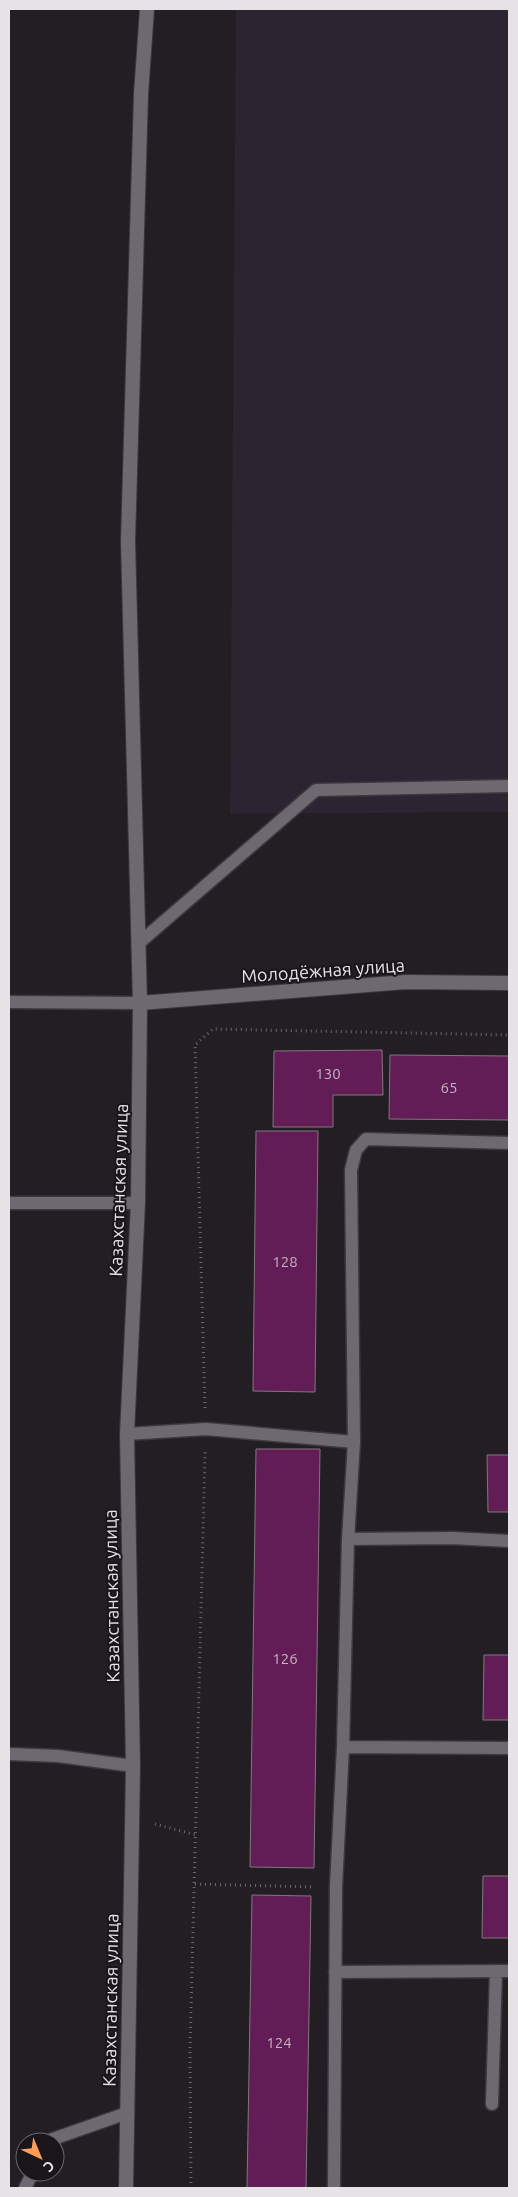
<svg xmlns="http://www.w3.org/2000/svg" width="518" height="2197" viewBox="0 0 518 2197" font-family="Ubuntu,sans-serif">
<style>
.built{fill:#2c2430}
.building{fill:#621d56;stroke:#80787e}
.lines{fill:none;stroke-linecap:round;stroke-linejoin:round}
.service-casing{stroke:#3c383e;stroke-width:15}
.minor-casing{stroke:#3c383e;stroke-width:16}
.path{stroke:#6b676c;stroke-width:3;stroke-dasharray:1 4;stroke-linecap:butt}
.service{stroke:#6e6971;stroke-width:12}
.minor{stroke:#6e6971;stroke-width:14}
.labels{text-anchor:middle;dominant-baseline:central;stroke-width:4;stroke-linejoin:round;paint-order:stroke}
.number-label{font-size:15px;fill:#c5b2c3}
.street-label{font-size:18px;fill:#e6e3e7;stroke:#19151b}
</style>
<rect width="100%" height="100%" fill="#231e24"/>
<path class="built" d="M236,9H509V812L230,814Z"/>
<path class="building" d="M382,1050L383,1095H333V1127H273L274,1051Z
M390,1055L509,1056V1120L389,1119Z
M256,1131H318L315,1392L253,1391Z
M256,1449H320L314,1868L250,1867Z
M487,1455H509V1512H488Z
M484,1655H509V1720H483Z
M483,1876H509V1938H482Z
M252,1895L311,1896L306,2188H247Z"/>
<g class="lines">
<g class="service-casing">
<path id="service" d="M139,943L316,790L509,786
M9,1002L140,1003
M9,1203H138
M127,1434L206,1429L354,1442L348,1539L343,1747L509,1748
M354,1442L351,1170L356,1150L366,1139L509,1143
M348,1539L452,1538L509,1541
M9,1754L58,1756L133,1766
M335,1972L509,1971
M492,2104L496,1971
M49,2142L50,2140L127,2113
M25,2188L33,2172
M334,2188L336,1887L343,1747"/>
</g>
<g class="minor-casing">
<path id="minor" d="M140,1003L406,982L509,983
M126,2188L133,1766L127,1434L138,1203L140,1003L128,541L141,94L147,9"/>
</g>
<path class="path" d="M205,1408L195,1045L213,1029L509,1035
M155,1824L196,1835
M195,1884L315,1887
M191,2188L190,2049L205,1452"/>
<use href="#service" class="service"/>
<use href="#minor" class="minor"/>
</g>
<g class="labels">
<g class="number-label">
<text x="328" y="1073">130</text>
<text x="449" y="1087">65</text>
<text x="285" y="1261">128</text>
<text x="285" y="1658">126</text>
<text x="279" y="2042">124</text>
</g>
<g class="street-label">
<text transform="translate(323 970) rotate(-4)">Молодёжная улица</text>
<text transform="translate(118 1190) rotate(-88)">Казахстанская улица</text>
<text transform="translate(111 1596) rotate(-91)">Казахстанская улица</text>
<text transform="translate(110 2000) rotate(-89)">Казахстанская улица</text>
</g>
</g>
<rect width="518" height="2197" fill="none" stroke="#e6e3e7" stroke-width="20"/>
<g transform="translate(40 2157) rotate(136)"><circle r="24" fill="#19151b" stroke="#6b676d"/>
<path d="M0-4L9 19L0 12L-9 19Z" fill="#fd9c56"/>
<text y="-8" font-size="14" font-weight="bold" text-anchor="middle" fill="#e6e3e7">С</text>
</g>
</svg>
